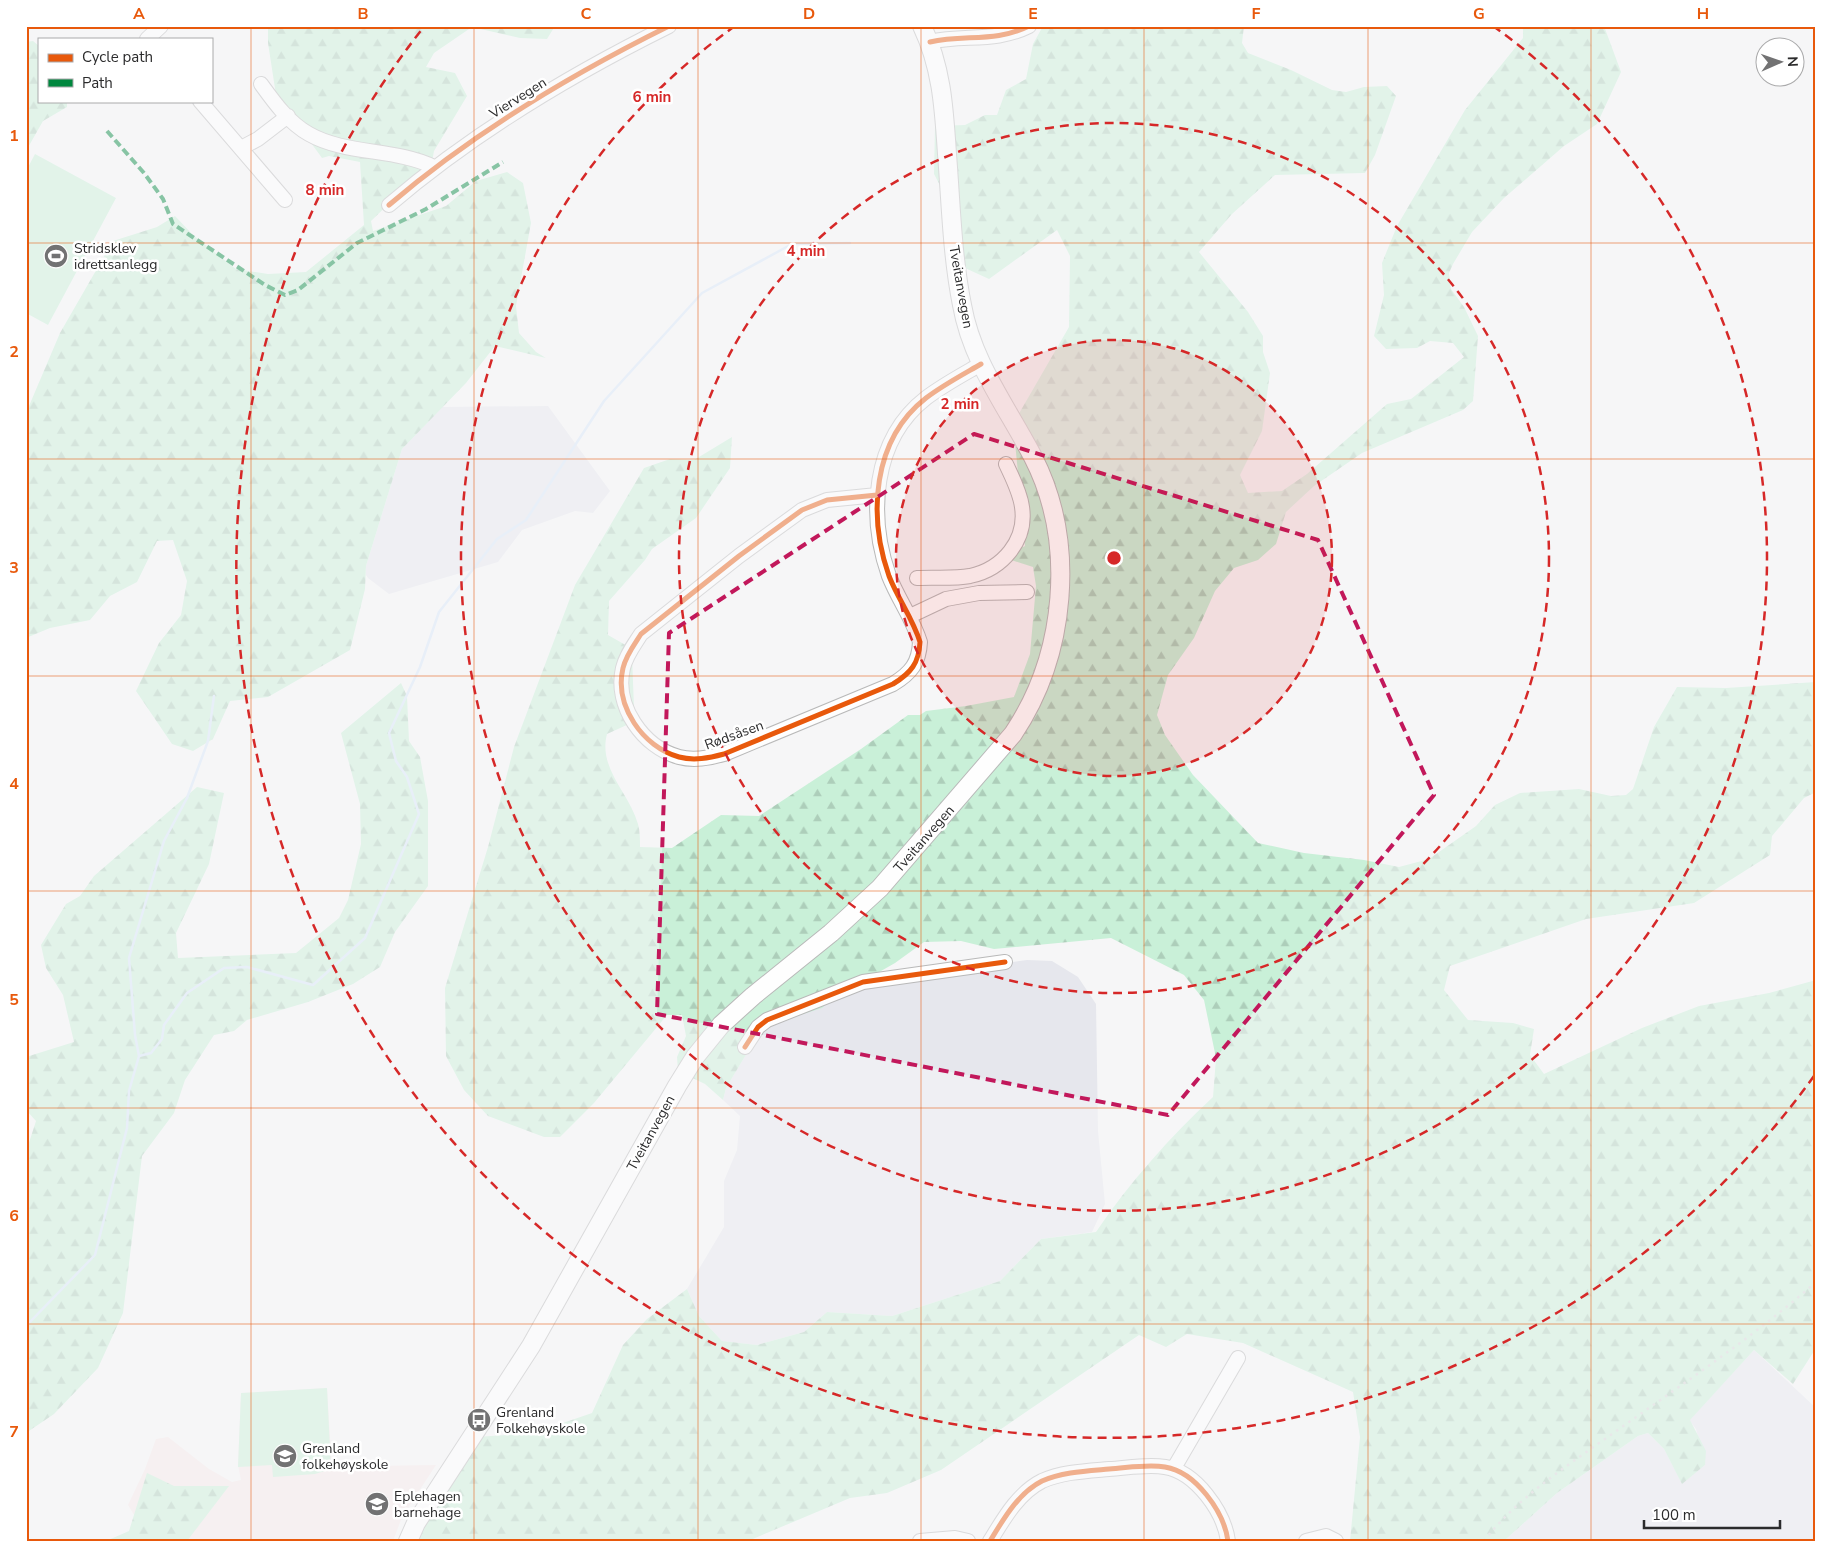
<svg xmlns="http://www.w3.org/2000/svg" width="1842" height="1567" viewBox="0 0 1842 1567" font-family="'Nunito Sans',sans-serif">
<style>
.built{fill:#e6e7ed}
.education{fill:#f5e9e8}
.green{fill:#c9f0d8}
.forest{fill:url(#forest-firs)}
.lines{fill:none;stroke-linecap:round;stroke-linejoin:round}
.stream{stroke:#d7e6f9;stroke-width:2.5}
.minor-casing{stroke:#b9b9b9;stroke-width:16}
.major-casing{stroke:#b9b9b9;stroke-width:20}
.minor{stroke:#fefefe;stroke-width:14}
.major{stroke:#fefefe;stroke-width:18}
.rail{stroke:#d7d7d8;stroke-width:2.5;stroke-dasharray:2.5 5;stroke-linecap:butt}
.quiet{stroke:#00873e;stroke-width:4;stroke-dasharray:8 4;stroke-linecap:butt}
.cycleway-casing{stroke:#fff;stroke-width:8}
.cycleway{stroke:#e8590c;stroke-width:5}
.marked{fill:none;stroke:#c2185b;stroke-width:4;stroke-dasharray:10 6;stroke-linejoin:round}
.grid{fill:none;stroke:#e8590c;stroke-width:1;stroke-opacity:0.55}
.ring{fill:none;stroke:#d62828;stroke-width:2.5;stroke-dasharray:9 6}
.labels{text-anchor:middle;dominant-baseline:central;stroke-width:5;stroke-linejoin:round;paint-order:stroke}
.street-label{font-size:14px;fill:#2b2b2c;stroke:#fff}
.poi-label{font-size:14px;fill:#2b2b2c;stroke:#fff;text-anchor:start}
.centre{fill:#d62828;stroke:#fff;stroke-width:2.5}
.ring-label{font-size:15px;text-anchor:middle;font-weight:bold;fill:#d62828;stroke:#fff;stroke-width:5;stroke-linejoin:round;paint-order:stroke}
.neatline{fill:none;stroke:#e8590c;stroke-width:2}
.grid-label{font-size:16px;text-anchor:middle;font-weight:bold;fill:#e8590c}
</style>
<defs>
<pattern id="forest-firs" width="22" height="20" patternUnits="userSpaceOnUse" patternTransform="scale(1.25)"><rect width="22" height="20" fill="#c9f0d8"/><path d="M5 1l3.5 6h-7zM16 11l3.5 6h-7z" fill="#adceba"/></pattern>
</defs>
<rect width="100%" height="100%" fill="#f6f6f7"/>
<path class="built" d="M548,406L610,491L593,513L575,511L522,530L498,562L389,594L368,578L366,575V566L402,449L442,407Z
M1027,960L1052,961L1078,977L1096,1004L1098,1131L1105,1204L1092,1232L1041,1239L1000,1281L892,1316L827,1312L804,1332L757,1345L722,1341L699,1316L687,1289L724,1227V1181L737,1150L740,1116L723,1100L726,1088L756,1038L772,1024L786,1021L873,982Z
M1754,1350L1816,1408V1541H1504L1557,1493L1638,1436L1648,1433L1664,1449L1682,1483L1705,1465L1696,1429L1689,1420Z"/>
<path class="education" d="M327,1388L332,1469L372,1466L436,1465L402,1517L393,1541H150L128,1505L145,1469L156,1439L168,1437L209,1469L232,1482L241,1480L238,1465L241,1393Z"/>
<path class="green" d="M35,154L116,198L48,325L26,313V171Z
M327,1388L331,1469L315,1474L273,1477L272,1465L238,1467L241,1393Z"/>
<path class="forest" d="M268,26H555L547,39L520,38L472,27L434,53L426,67L455,73L467,96L434,151L432,162L371,221L373,231L446,206L476,181L507,172L523,183L531,223L516,306L519,333L536,352L546,358L495,346L466,383L402,449L366,566L365,589L350,650L268,697L230,701L213,739L193,751L172,744L136,691L159,643L181,615L187,581L173,540L157,541L137,582L110,596L90,620L50,628L26,638V406H29L60,333L113,241L157,227L175,216L193,235L236,269L268,274L306,272L364,225L360,162L329,156L322,158L276,95L268,43Z
M1043,26H1244L1242,43L1248,53L1291,70L1332,90L1346,92L1364,87L1387,86L1396,96L1375,155L1365,173L1275,175L1232,214L1199,252L1248,312L1263,336V352L1270,373L1262,431L1240,475L1248,493L1282,491L1307,474L1387,404L1411,399L1464,357L1453,343L1430,341L1417,348L1386,349L1374,336L1384,295L1382,263L1397,226L1465,110L1523,38V26H1604L1621,72L1597,124L1564,146L1504,198L1472,232L1453,264L1449,273L1451,289L1464,307L1478,336L1473,401L1463,410L1362,453L1314,486L1286,512L1276,544L1258,560L1234,568L1215,591L1194,638L1168,675L1157,715L1165,735L1193,775L1258,843L1304,853L1364,860L1399,867L1429,859L1476,826L1495,805L1520,793L1579,789L1611,796L1626,795L1633,789L1654,727L1677,687L1726,688L1816,682V792L1804,798L1772,836L1770,855L1694,903L1586,919L1450,966L1444,990L1468,1020L1513,1023L1534,1029L1530,1055L1544,1074L1642,1028L1699,1006L1769,993L1816,980V1072L1811,1079L1816,1092V1348L1793,1384L1754,1350L1690,1420L1706,1451L1705,1465L1682,1484L1664,1449L1648,1433L1638,1436L1557,1493L1504,1541H1350L1360,1437L1353,1392L1243,1343L1187,1334L1166,1347L1139,1335L941,1470L887,1493L850,1498L748,1541H411L476,1437L534,1433L592,1413L623,1345L647,1319L687,1289L699,1316L722,1341L757,1345L804,1332L827,1312L892,1316L1000,1281L1041,1239L1096,1232C1129,1183 1170,1137 1213,1097L1216,1058L1204,1000L1184,975L1111,938L994,949L961,941L924,942L895,963L832,999L822,1008L772,1024L756,1038L726,1088L723,1100L705,1084L678,1071L677,1057L686,1036L682,1015H667L594,1103L560,1137H544L488,1116L464,1090L446,1056L445,988L488,847L514,747L575,585L644,468L670,459L694,460L732,437L730,468L696,518L652,549L645,560L609,601L608,635L629,647L632,655L634,708L629,724L607,734C598,769 629,792 638,824C640,831 640,840 640,847L672,848L721,815L759,816L861,749L908,715H920L926,711L966,706L1014,697L1030,654L1036,586L1033,567L1002,557L1025,546L1015,442L1017,417L1069,327L1070,256L1057,230L989,279L965,268L958,245L957,218L934,174L935,126L965,125L985,115H997L1006,90L1026,79L1033,44Z
M33,41L39,46V101H67V107L43,121L26,151V42Z
M401,683L407,696L409,741L420,757L428,801V886L395,932L380,967L353,984L308,1002L247,1020L234,1031L214,1035L185,1080L174,1113L142,1156L123,1313L98,1368L54,1414L26,1433V1152L36,1121L26,1110V1057L74,1042L63,995L46,968L41,945L66,904L80,896L94,876L197,787L224,793L209,864L176,933L178,958L296,953L339,918L348,900L361,844L360,804L341,733Z
M147,1473L174,1486H229L187,1541H106L129,1531Z"/>
<g class="lines">
<path class="stream" d="M139,1056L151,1053L162,1039L164,1025L187,993L224,968L247,967L313,985L365,938L419,814L407,777L396,761L389,733L420,667L439,612L497,539L526,520L604,401L702,293L792,244L850,243
M26,1326L95,1255L127,1128L129,1091L139,1056L135,1035L129,958L164,841L187,798L208,741L214,696"/>
<g class="minor-casing">
<path id="minor" d="M147,39L161,26
M930,42C965,34 995,43 1029,26
M261,84C274,102 289,123 309,134C346,155 395,148 434,167
M200,101L285,200
M241,148L258,139L288,116
M389,205C473,133 570,75 669,26
M877,495L827,500L802,510L739,556L641,634C634,645 626,655 623,668C614,706 643,747 679,757C694,761 709,758 724,754L893,684C911,673 919,663 920,642C913,619 898,599 889,576C868,516 872,440 926,398C943,385 962,375 981,364
M917,578C934,577 953,579 970,576C1003,569 1027,540 1022,507C1020,492 1012,477 1006,464
M910,616L946,599L979,593L1027,592
M745,1047L758,1027L767,1020L863,982L1005,962
M1174,1468L1238,1358
M920,1541L955,1538L968,1541
M990,1541C1003,1520 1018,1493 1042,1481C1062,1472 1086,1471 1109,1469C1127,1468 1147,1464 1165,1467C1196,1472 1224,1512 1228,1541
M1306,1541L1326,1536L1336,1541"/>
</g>
<g class="major-casing">
<path id="major" d="M408,1541L416,1523L531,1346L677,1086L695,1057L721,1025L753,996L831,933L880,888L1013,734C1066,655 1077,543 1033,457C1007,407 972,362 962,305C952,255 951,204 947,154C944,109 942,68 922,26"/>
</g>
<use href="#minor" class="minor"/>
<use href="#major" class="major"/>
<path class="rail" d="M1484,1541C1518,1497 1567,1466 1612,1434C1681,1385 1752,1338 1816,1282"/>
<path class="quiet" d="M107,131L144,173L163,199L173,224L265,285L285,295L298,290L357,243L426,209L503,162"/>
<g class="cycleway-casing">
<path id="cycleway" d="M930,42C965,34 995,43 1029,26
M389,205C473,133 570,75 669,26
M877,495L827,500L802,510L739,556L641,634C634,645 626,655 623,668C614,706 643,747 679,757C694,761 709,758 724,754L893,684C911,673 919,663 920,642C913,619 898,599 889,576C868,516 872,440 926,398C943,385 962,375 981,364
M745,1047L758,1027L767,1020L863,982L1005,962
M990,1541C1003,1520 1018,1493 1042,1481C1062,1472 1086,1471 1109,1469C1127,1468 1147,1464 1165,1467C1196,1472 1224,1512 1228,1541"/>
</g>
<use href="#cycleway" class="cycleway"/>
</g>
<path d="M0 0H1842V1567H0ZM974,434L1318,540L1434,795L1168,1115L657,1014L669,633Z" fill="#f6f6f7" fill-opacity=".55" fill-rule="evenodd"/>
<path class="marked" d="M974,434L1318,540L1434,795L1168,1115L657,1014L669,633Z"/>
<path class="grid" d="M251,26V1541M474,26V1541M698,26V1541M921,26V1541M1144,26V1541M1368,26V1541M1591,26V1541M26,243H1816M26,459H1816M26,676H1816M26,891H1816M26,1108H1816M26,1324H1816"/>
<circle cx="1114" cy="558" r="218" fill="#d62828" fill-opacity=".12"/>
<g class="ring">
<circle cx="1114" cy="558" r="218"/>
<circle cx="1114" cy="558" r="435"/>
<path d="M1493 26A653 653 0 1 1 735 26"/>
<path d="M1814 1076A871 871 0 1 1 423 28"/>
</g>
<defs>
<g id="stadium-disc" transform="scale(1.25)"><circle r="9.5" fill="#727273" stroke="#fff"/><path d="M0-5a6.5 5 0 1 0 0 10a6.5 5 0 1 0 0-10ZM-3.5-1.8h7v3.6h-7Z" fill="#fff"/></g>
<g id="bus-disc" transform="scale(1.25)"><circle r="9.5" fill="#727273" stroke="#fff"/><path d="M-5-6H5V4H4V6H2V4H-2V6H-4V4H-5ZM-3.5-4V0h7V-4ZM-3.5 1.2v1.5H-2V1.2ZM2 1.2v1.5H3.5V1.2Z" fill="#fff"/></g>
<g id="school-disc" transform="scale(1.25)"><circle r="9.5" fill="#727273" stroke="#fff"/><path d="M0-5L7-2L0 1L-7-2ZM-4 1L0 2.5L4 1V4Q0 6-4 4Z" fill="#fff"/></g>
</defs>
<g fill-rule="evenodd">
<use href="#stadium-disc" x="56" y="256"/>
<use href="#bus-disc" x="479" y="1420"/>
<use href="#school-disc" x="285" y="1456"/>
<use href="#school-disc" x="377" y="1504"/>
</g>
<g class="labels">
<g class="street-label">
<text transform="translate(518 98) rotate(-32)">Viervegen</text>
<text transform="translate(961 287) rotate(80)">Tveitanvegen</text>
<text transform="translate(734 735) rotate(-20)">Rødsåsen</text>
<text transform="translate(924 839) rotate(-49)">Tveitanvegen</text>
<text transform="translate(651 1133) rotate(-61)">Tveitanvegen</text>
</g>
<g class="poi-label">
<text x="74" y="248">Stridsklev<tspan x="74" dy="16">idrettsanlegg</tspan></text>
<text x="496" y="1412">Grenland<tspan x="496" dy="16">Folkehøyskole</tspan></text>
<text x="302" y="1448">Grenland<tspan x="302" dy="16">folkehøyskole</tspan></text>
<text x="394" y="1496">Eplehagen<tspan x="394" dy="16">barnehage</tspan></text>
</g>
</g>
<circle cx="1114" cy="558" r="8" class="centre"/>
<g class="ring-label">
<text x="652" y="102">6 min</text>
<text x="325" y="195">8 min</text>
<text x="806" y="256">4 min</text>
<text x="960" y="409">2 min</text>
</g>
<rect width="1842" height="1567" fill="none" stroke="#ffffff" stroke-width="55"/>
<rect x="38" y="38" width="175" height="65" fill="#ffffff" stroke="#aaaaab"/>
<rect x="48" y="54" width="25" height="8" fill="#e8590c" stroke="#aaaaab"/>
<text x="82" y="62" font-size="15" fill="#2b2b2c">Cycle path</text>
<rect x="48" y="79" width="25" height="8" fill="#00873e" stroke="#aaaaab"/>
<text x="82" y="88" font-size="15" fill="#2b2b2c">Path</text>
<g transform="translate(1780 62) rotate(88)"><circle r="24" fill="#ffffff" stroke="#aaaaab"/>
<path d="M0-4L9 19L0 12L-9 19Z" fill="#727273"/>
<text y="-8" font-size="14" font-weight="bold" text-anchor="middle" fill="#2b2b2c">N</text>
</g>
<path d="M1644 1520v8h136v-8" fill="none" stroke="#2b2b2c" stroke-width="2.5"/>
<text x="1652" y="1520" font-size="15" fill="#2b2b2c" stroke="#ffffff" stroke-width="4" paint-order="stroke">100 m</text>
<rect x="28" y="28" width="1786" height="1512" class="neatline"/>
<g class="grid-label">
<text x="139" y="19">A</text>
<text x="363" y="19">B</text>
<text x="586" y="19">C</text>
<text x="809" y="19">D</text>
<text x="1033" y="19">E</text>
<text x="1256" y="19">F</text>
<text x="1479" y="19">G</text>
<text x="1703" y="19">H</text>
<text x="14" y="141">1</text>
<text x="14" y="357">2</text>
<text x="14" y="573">3</text>
<text x="14" y="789">4</text>
<text x="14" y="1005">5</text>
<text x="14" y="1221">6</text>
<text x="14" y="1437">7</text>
</g>
</svg>
